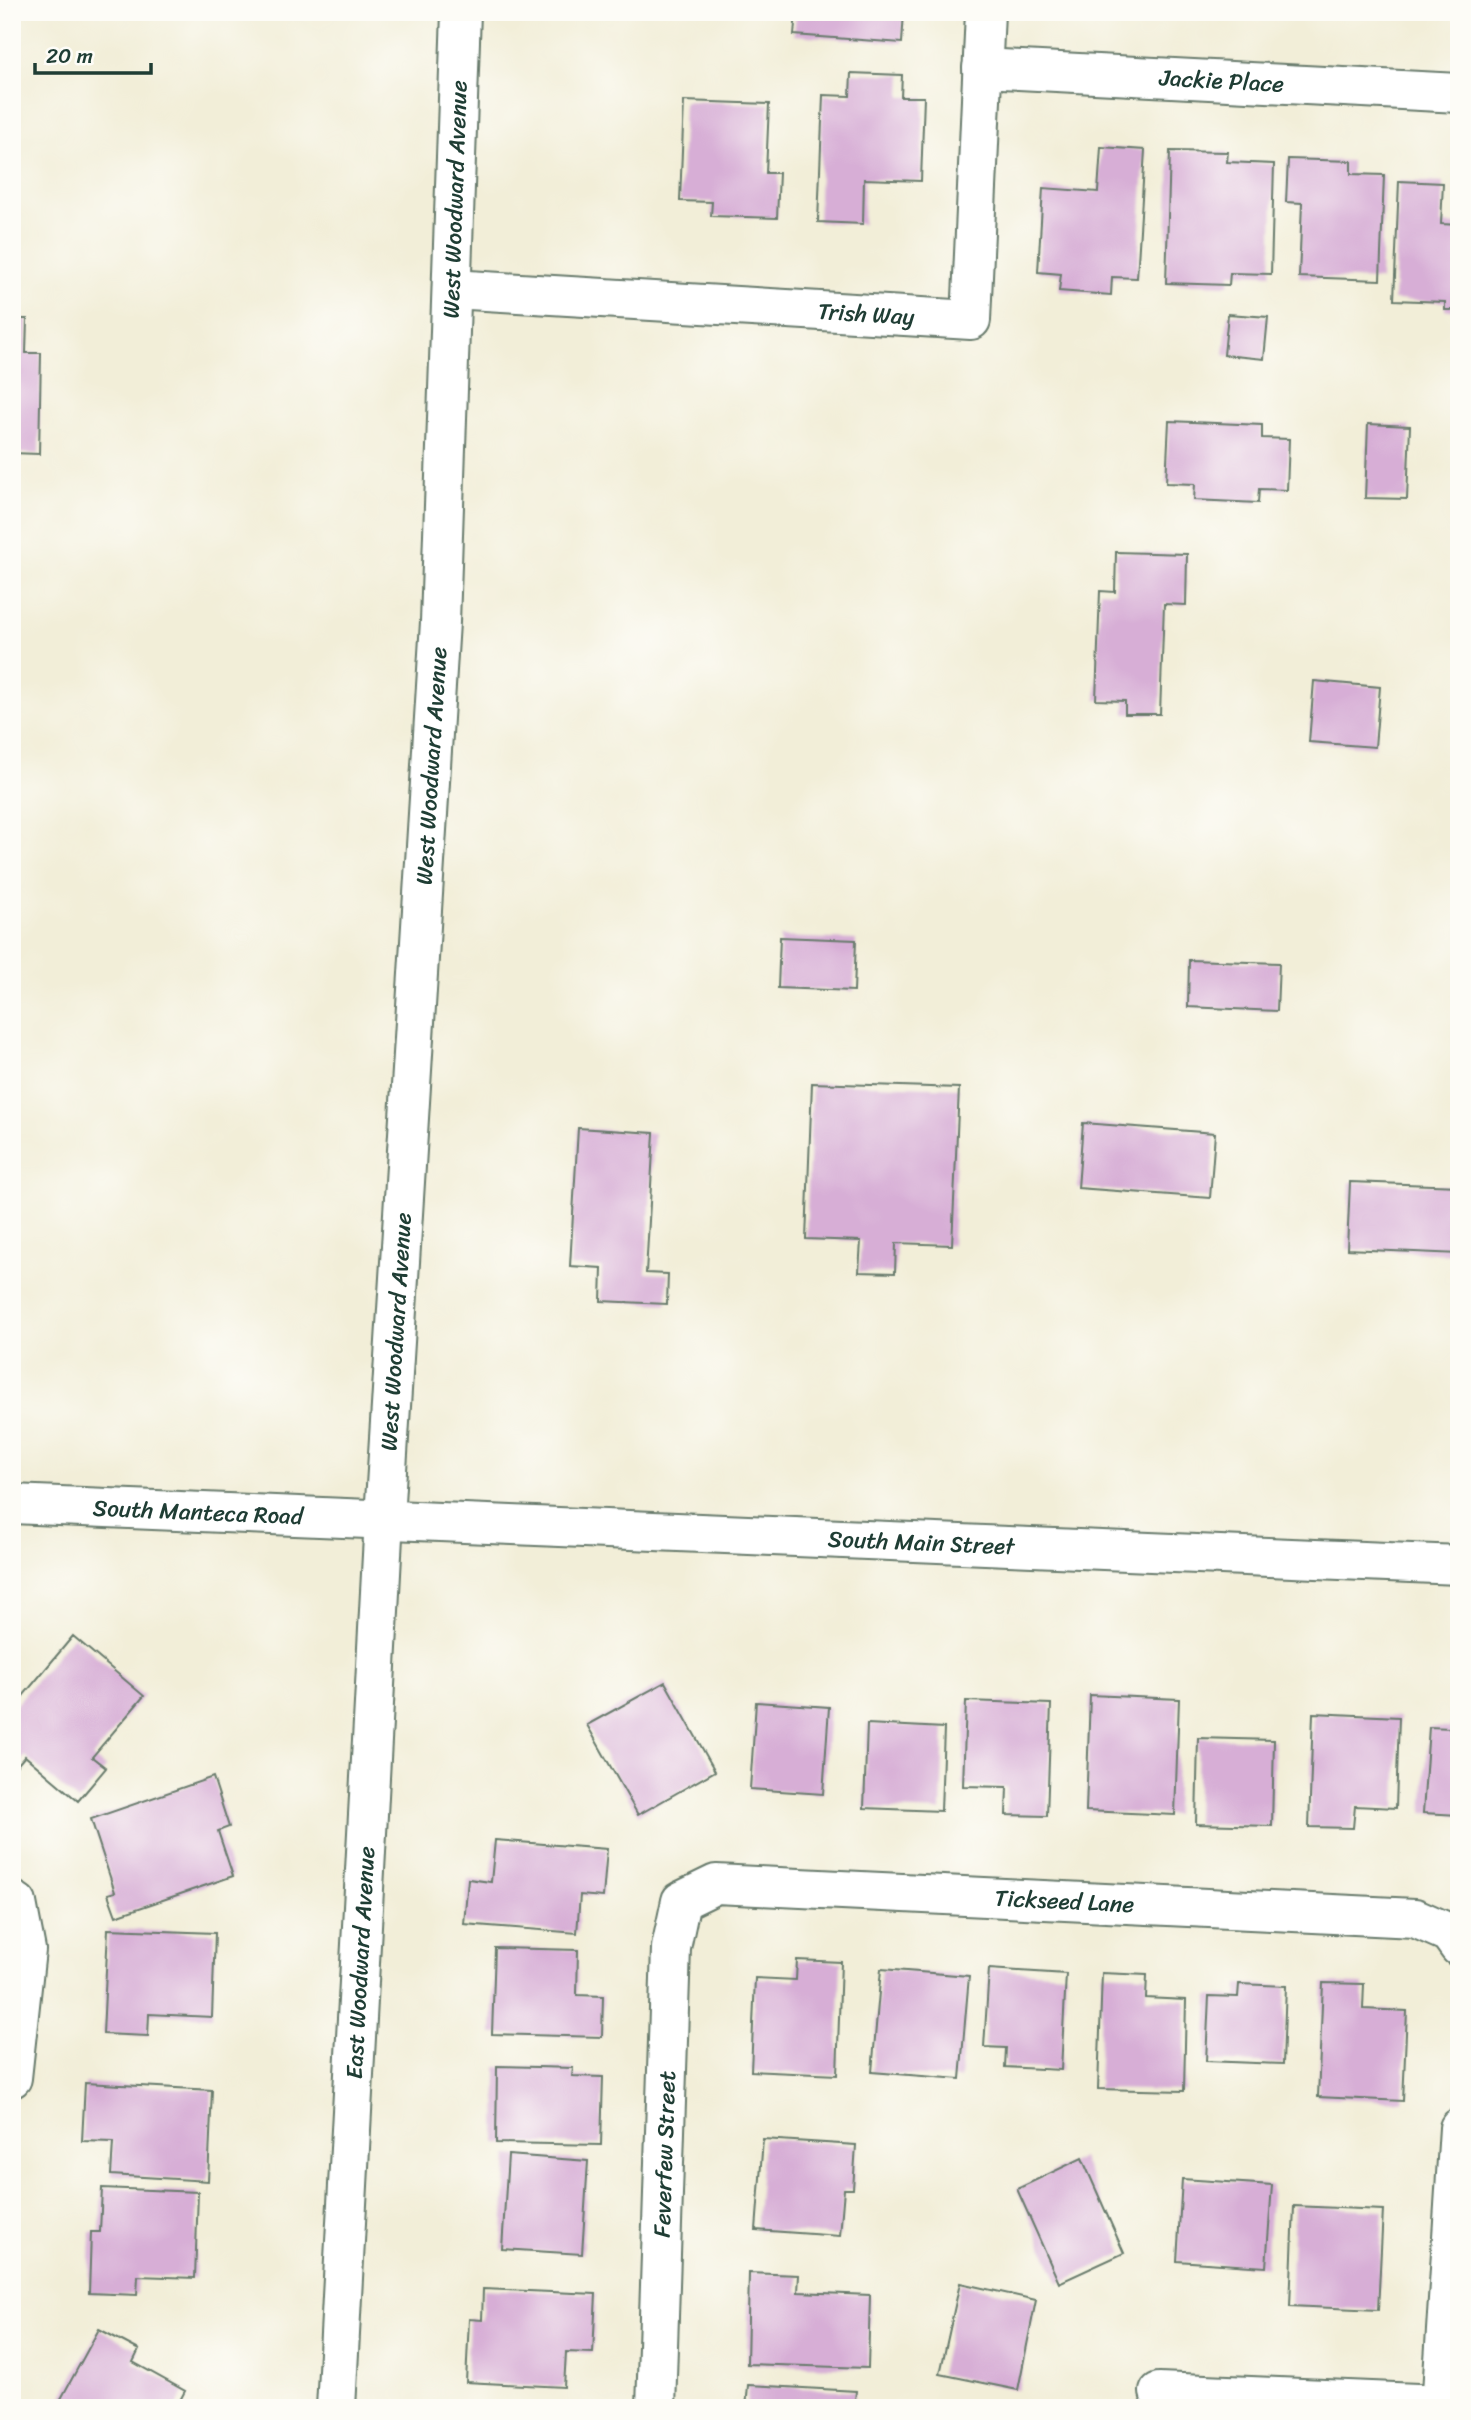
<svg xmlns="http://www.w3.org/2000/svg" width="1471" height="2420" viewBox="0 0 1471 2420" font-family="Sriracha,sans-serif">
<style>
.building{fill:#d7aed6}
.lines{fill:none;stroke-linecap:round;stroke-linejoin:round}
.minor-casing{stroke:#697b6d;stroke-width:42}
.minor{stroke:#fff;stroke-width:38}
.labels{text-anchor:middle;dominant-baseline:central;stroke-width:7;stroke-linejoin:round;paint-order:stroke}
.street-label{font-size:23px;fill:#1f3d34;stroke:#fdfcf7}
</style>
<rect width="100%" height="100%" fill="#fdfcf7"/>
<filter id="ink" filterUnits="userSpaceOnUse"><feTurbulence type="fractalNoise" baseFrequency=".0143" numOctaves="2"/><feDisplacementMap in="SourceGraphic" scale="14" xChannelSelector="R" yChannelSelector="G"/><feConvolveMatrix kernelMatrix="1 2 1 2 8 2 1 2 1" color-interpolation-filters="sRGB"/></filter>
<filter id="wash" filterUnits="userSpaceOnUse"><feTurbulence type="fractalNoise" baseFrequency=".00686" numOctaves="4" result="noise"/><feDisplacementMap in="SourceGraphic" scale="28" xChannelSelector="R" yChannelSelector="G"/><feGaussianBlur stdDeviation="1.57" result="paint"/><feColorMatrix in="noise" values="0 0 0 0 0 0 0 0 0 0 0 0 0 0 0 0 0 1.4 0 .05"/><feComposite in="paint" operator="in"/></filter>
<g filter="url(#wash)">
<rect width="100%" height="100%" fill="#f2eed8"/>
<g id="blocks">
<path class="building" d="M796,12H904L902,43L794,35Z
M851,73L902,75L901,97H924L921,181L864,179L863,224L818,222L823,95L850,96Z
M684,101L769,104L766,173H779L777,218L711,216L712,202L680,201Z
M1101,147L1145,150L1137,278L1112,277L1111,295L1059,291L1061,274L1038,272L1043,188L1098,192Z
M1170,151L1228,152L1227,162L1274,164L1271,274L1230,273L1229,285L1166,283Z
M1288,159L1351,161V174L1384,175L1380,280L1299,277L1302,203L1286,202Z
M1399,181L1443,183L1441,224L1459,225V310H1445V302L1394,300Z
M1228,314L1268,317L1264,359L1224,355Z
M12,319H27L26,353H41L39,454L12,453Z
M1169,421L1262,425V438L1289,439L1287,490L1259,489L1258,503L1194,500L1195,484L1166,483Z
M1368,424L1410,426L1407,499L1365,498Z
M1116,552L1187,554L1186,605L1164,604L1160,714H1125V701L1096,700L1100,591L1115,592Z
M1314,681L1380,687L1375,747L1309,742Z
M780,937L856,940L854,991L778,988Z
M1189,960L1279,963L1277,1011L1188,1007Z
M812,1083L959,1088L952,1245L896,1243L895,1273L859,1272L861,1241L806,1239Z
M1083,1123L1215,1133L1210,1198L1078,1188Z
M578,1128L654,1133L646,1273L668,1274L667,1304L601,1301L602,1268L570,1266Z
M1350,1182L1459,1186V1254L1347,1249Z
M73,1636L144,1696L92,1757L106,1768L78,1801L25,1756L12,1771V1709Z
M665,1682L715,1771L638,1815L587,1725Z
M1090,1695L1179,1699L1175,1815L1086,1811Z
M966,1701L1051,1704L1047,1816L1006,1815L1007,1787L963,1786Z
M756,1702L829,1707L823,1794L750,1789Z
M1452,1706H1459V1815L1423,1813L1429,1727L1450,1728Z
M1313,1713L1399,1717L1396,1808L1355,1806L1353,1828L1309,1827Z
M867,1724L944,1728L941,1811L864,1808Z
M1198,1738L1274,1740L1272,1826L1196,1824Z
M213,1777L229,1827L218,1831L233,1876L116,1916L108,1894L115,1892L91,1819Z
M495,1840L607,1849L603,1897L580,1895L577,1933L464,1924L468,1879L491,1882Z
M108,1929L215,1933L212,2017L149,2014L148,2036L103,2034Z
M495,1948L578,1950L577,1995L603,1996L602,2037L492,2034Z
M797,1960L841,1962L837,2075L751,2071L755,1978L796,1980Z
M881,1969L969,1976L960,2079L872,2072Z
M989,1969L1066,1974L1061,2070L1005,2067L1006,2048L984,2047Z
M1102,1973L1147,1975L1146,1998L1186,2000L1184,2091L1098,2089Z
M1323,1983L1364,1984L1363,2009L1407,2011L1403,2101L1318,2097Z
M1239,1984L1286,1986L1283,2064L1206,2061L1209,1996L1238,1997Z
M497,2066L573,2068L572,2076L603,2077L601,2145L496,2143Z
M85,2083L212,2090L208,2181L111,2175L113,2142L82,2141Z
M763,2139L856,2145L853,2189H844L840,2236L756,2230Z
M508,2155L588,2161L582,2254L502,2249Z
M1082,2158L1124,2253L1059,2283L1017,2189Z
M1182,2179L1272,2185L1266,2267L1177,2261Z
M102,2188L198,2192L195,2278L138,2276L137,2295L89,2293L91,2232H100Z
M1294,2206L1383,2210L1378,2310L1290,2306Z
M749,2273L799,2275L798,2292L870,2295L868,2368L747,2364Z
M960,2283L1036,2300L1018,2390L940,2374Z
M483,2289L596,2294L593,2353L566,2352L564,2387L466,2382L469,2319L482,2320Z
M99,2329L139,2350L133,2362L185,2391L176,2408H56Z
M748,2385L856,2391L854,2408H746Z
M469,2404L531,2405V2408H469Z"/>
</g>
</g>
<g filter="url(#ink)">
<use href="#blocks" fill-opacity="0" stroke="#697b6d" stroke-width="2"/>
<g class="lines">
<g class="minor-casing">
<g id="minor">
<path id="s1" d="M982,68L1459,93"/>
<path id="s2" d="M452,289L971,320L985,12"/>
<path id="s3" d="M12,1504L1459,1565"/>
<path d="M12,1900L17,1903L26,1950L12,2078"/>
<path d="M1159,2392L1441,2404"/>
<path id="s4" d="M336,2408L384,1518L440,622L461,12"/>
<path id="s5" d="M656,2408L671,1948L681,1901L716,1884L1415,1918L1449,1933L1459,1947"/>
<path d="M1441,2408L1459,2128"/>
</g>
</g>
<use href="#minor" class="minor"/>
</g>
</g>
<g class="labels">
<g class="street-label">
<text stroke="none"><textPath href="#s1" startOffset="240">Jackie Place</textPath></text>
<text stroke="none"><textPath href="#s4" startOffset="2212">West Woodward Avenue</textPath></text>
<text stroke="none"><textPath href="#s2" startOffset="415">Trish Way</textPath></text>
<text stroke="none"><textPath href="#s4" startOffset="1645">West Woodward Avenue</textPath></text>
<text stroke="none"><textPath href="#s4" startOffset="1078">West Woodward Avenue</textPath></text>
<text stroke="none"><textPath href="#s3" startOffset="186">South Manteca Road</textPath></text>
<text stroke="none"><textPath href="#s3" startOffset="910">South Main Street</textPath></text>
<text stroke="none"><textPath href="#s5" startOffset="896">Tickseed Lane</textPath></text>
<text stroke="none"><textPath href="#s4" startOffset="446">East Woodward Avenue</textPath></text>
<text stroke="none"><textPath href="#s5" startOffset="254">Feverfew Street</textPath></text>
</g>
</g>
<rect width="1471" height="2420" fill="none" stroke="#fdfcf7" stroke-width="42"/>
<path d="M35 63v10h116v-10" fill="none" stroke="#1f3d34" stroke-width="3.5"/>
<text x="46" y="63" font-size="21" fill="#1f3d34" stroke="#fdfcf7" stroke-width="5" paint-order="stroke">20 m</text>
</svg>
